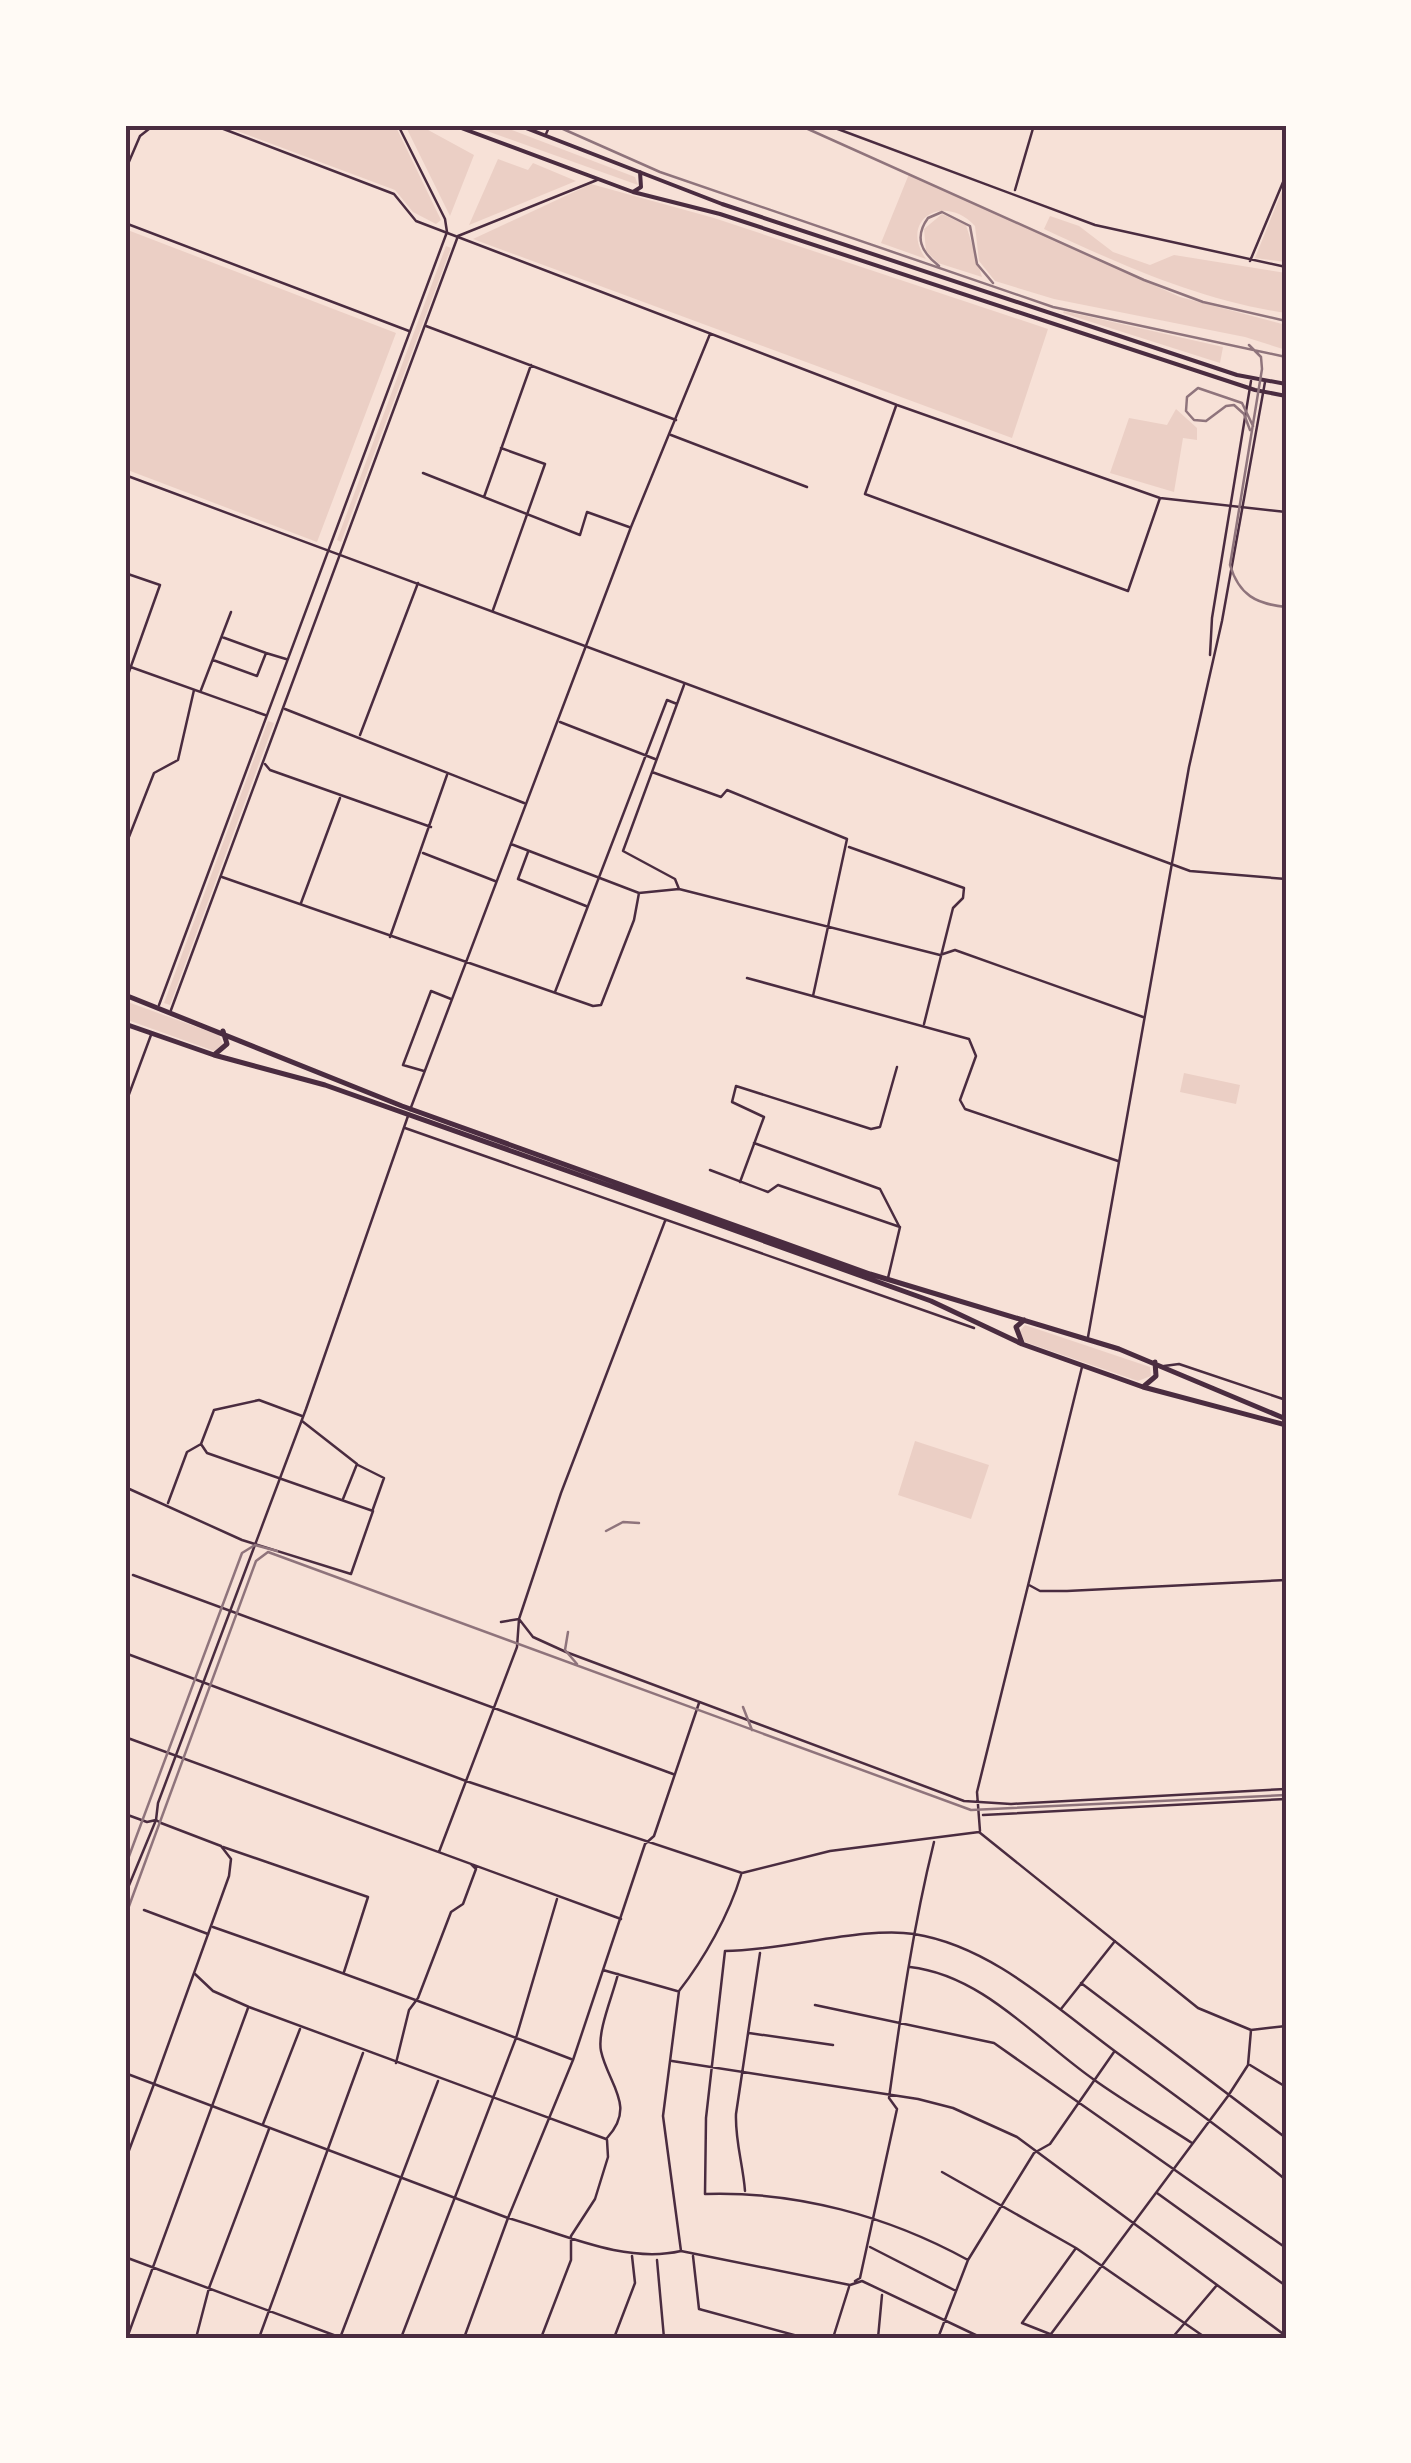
<svg xmlns="http://www.w3.org/2000/svg" width="1411" height="2463" viewBox="0 0 1411 2463" font-family="'Fira Sans Condensed',sans-serif">
<style>
.green{fill:#ebcfc5}
.lines{fill:none;stroke-linecap:round;stroke-linejoin:round}
.minor{stroke:#4a2c40;stroke-width:2.5}
.tertiary{stroke:#4a2c40;stroke-width:2.5}
.primary{stroke:#4a2c40;stroke-width:4}
.trunk{stroke:#4a2c40;stroke-width:5}
.tram{stroke:#8f747c;stroke-width:2.5}
.rail{stroke:#8f747c;stroke-width:2.5}
.neatline{fill:none;stroke:#4a2c40;stroke-width:4}
</style>
<rect width="100%" height="100%" fill="#f7e1d7"/>
<path class="green" d="M221,125H395L441,220L436,224L413,212L395,190Z
M405,125H419L474,155L450,216Z
M470,125H499L635,177L638,185Z
M498,159L528,170L533,163L576,181L469,225Z
M909,174L1180,297L1286,325V350L1245,337L1054,299L995,281L979,261L975,226C944,192 898,220 926,259L881,243Z
M1286,181V262L1255,258Z
M591,184L714,218L1048,329L1012,438L473,239Z
M942,214L966,225L982,277L938,263L926,251L924,229Z
M1050,216L1079,226L1113,252L1150,265L1174,255L1286,273V313C1199,300 1124,266 1044,229Z
M125,229L396,333L317,542L125,469Z
M446,246L451,248L341,542L337,540Z
M1064,311L1223,347L1220,363L1063,313Z
M1176,409L1197,428V440L1183,438L1174,492L1110,473L1129,418L1167,425Z
M268,721L274,723L170,1005L164,1003Z
M125,1001L219,1035L223,1044L214,1051L125,1019Z
M1184,1073L1240,1085L1236,1104L1180,1092Z
M1025,1325L1150,1367L1151,1376L1138,1381L1025,1342L1020,1331Z
M915,1441L989,1465L971,1519L898,1495Z"/>
<g class="lines">
<path class="minor" d="M213,125L394,194L416,221L897,405L1160,498L1286,512
M827,125L1095,225L1286,267
M546,134L550,125
M125,171L140,136L154,125
M1015,190L1034,125
M125,223L409,331
M1250,261L1286,175
M426,326L676,420
M896,406L865,494L1128,591L1160,498
M671,435L807,487
M423,473L580,535L587,512L629,527
M484,497L531,365
M125,573L160,585L125,683
M493,610L545,464L501,448
M266,653L286,659
M213,660L257,676L266,653L222,637
M125,665L265,715
M201,690L231,612
M285,709L524,803
M560,722L655,759
M360,735L418,583
M265,764L270,770L431,827
M652,772L721,797L727,790L847,839L813,996
M511,844L639,893L679,889L940,955L955,950L1143,1017
M125,847L154,773L178,760L194,690
M849,847L964,888L963,898L953,908L924,1024
M528,852L518,879L586,906
M423,853L495,881
M222,877L593,1006L601,1005L634,920L639,893
M679,889L675,879L623,851L684,685
M301,903L340,798
M390,937L447,775
M747,978L969,1039L976,1056L960,1100L965,1109L1118,1161
M555,992L667,700L677,704
M424,1071L403,1065L431,991L451,999
M125,1105L151,1035
M410,1110L631,527L710,334
M405,1128L974,1328
M754,1143L880,1189L899,1226
M710,1170L768,1192L778,1185L900,1227L888,1278
M740,1182L764,1117L732,1102L736,1086L871,1129L880,1127L897,1067
M1164,1366L1179,1364L1286,1400
M302,1421L357,1464L343,1499
M358,1465L384,1478L373,1509
M125,1487L242,1540L351,1574L373,1511L207,1453L201,1444
M168,1503L187,1452L201,1444L214,1410L259,1400L302,1416
M125,1572L127,1573
M133,1575L673,1774
M1029,1585L1040,1591H1067L1286,1580
M501,1622L519,1619L533,1637L566,1652L964,1801L1011,1804L1286,1789
M125,1653L466,1781L742,1873L830,1851L979,1832L1198,2008L1251,2030L1286,2026
M699,1703L654,1836L645,1844L573,2060L508,2218C563,2234 625,2264 681,2251L850,2285L862,2281L982,2338
M125,1737L621,1919
M125,1814L147,1822L156,1820L125,1895
M983,1815L1286,1799
M980,1831L977,1792L1082,1367
M223,1847L368,1897L344,1972
M439,1852L517,1647L519,1619L561,1493L665,1221
M144,1910L208,1934
M213,1927C333,1969 452,2013 571,2059
M910,1967C982,1975 1036,2039 1093,2079C1125,2102 1160,2122 1192,2143
M603,1970L677,1991
M195,1974L213,1991L249,2007L606,2139
M1081,1983L1286,2138
M815,2005L994,2043L1286,2248
M1061,2009L1115,1941
M749,2033L833,2045
M672,2061L918,2099L953,2108L1017,2137L1286,2336
M396,2063L409,2010L418,1998L451,1912L463,1904L476,1869L471,1864
M1250,2065L1286,2087
M125,2073L154,2084L125,2161
M263,2124L300,2029
M607,2138C637,2106 608,2084 601,2051C597,2031 613,1995 618,1974
M942,2172L1076,2248L1206,2338
M745,2191C743,2164 735,2141 736,2114L760,1953
M1157,2193L1286,2286
M870,2247L956,2291
M681,2251L663,2116L679,1991C704,1959 729,1915 741,1875
M693,2256L699,2309L805,2338
M125,2257L339,2337
M657,2260L664,2338
M968,2260C888,2216 796,2191 705,2194L706,2118L725,1951C782,1951 864,1926 914,1934C991,1946 1055,2007 1116,2052C1173,2094 1231,2135 1286,2180
M855,2281L860,2278L897,2109L889,2098C901,2012 913,1927 934,1842
M127,2338L248,2008
M196,2338L209,2288L269,2129
M259,2338L363,2053
M340,2338L438,2081
M401,2338L516,2038L557,1899
M541,2338L571,2260V2236L595,2199L608,2157L607,2140
M614,2338L635,2283L632,2256
M833,2338L849,2287
M878,2338L882,2295
M938,2338L968,2260L1034,2153L1050,2144L1114,2052
M1048,2338L1228,2096L1248,2065L1251,2030
M1060,2338L1022,2323L1076,2248
M1172,2338L1217,2285"/>
<path class="tertiary" d="M125,475L1190,871L1286,879
M1210,655L1212,618L1251,381
M159,1005L447,232L445,219L398,125
M171,1010L458,236L597,180
M408,1116L306,1409L158,1803L156,1820L161,1823L221,1846L231,1859L229,1876L154,2084L508,2218L464,2338
M1088,1337L1189,767L1222,621L1265,382"/>
<path class="primary" d="M453,125L633,192L720,214L1255,390L1286,396
M518,125L722,204L1237,375L1286,384
M633,192L641,187L640,172"/>
<path class="trunk" d="M125,995L402,1106L870,1274L1119,1349L1286,1419
M125,1024L214,1055L325,1085L664,1205L931,1301L1022,1344L1143,1387L1286,1425
M214,1055L227,1044L223,1031
M1022,1343L1016,1327L1024,1320
M1143,1387L1156,1376L1155,1362"/>
<path class="tram" d="M554,125L660,172L1053,307L1286,357
M939,266C921,252 914,237 928,218L942,212L970,226L977,264L993,283
M1249,345L1261,357L1262,369L1230,565C1239,595 1256,604 1286,607
M1250,430L1244,414L1234,405L1226,406L1206,421L1194,420L1186,411L1187,397L1198,388L1242,403L1253,426
M606,1531L623,1522L639,1523
M568,1632L565,1650L577,1664
M743,1707L752,1730
M125,1867L242,1553L255,1545L277,1551
M125,1917L256,1561L268,1552L971,1810L1286,1795"/>
<path class="rail" d="M799,125L1144,280L1203,302L1286,321"/>
</g>
<rect width="1411" height="2463" fill="none" stroke="#fffaf5" stroke-width="255"/>
<rect x="128" y="128" width="1156" height="2208" class="neatline"/>
</svg>
